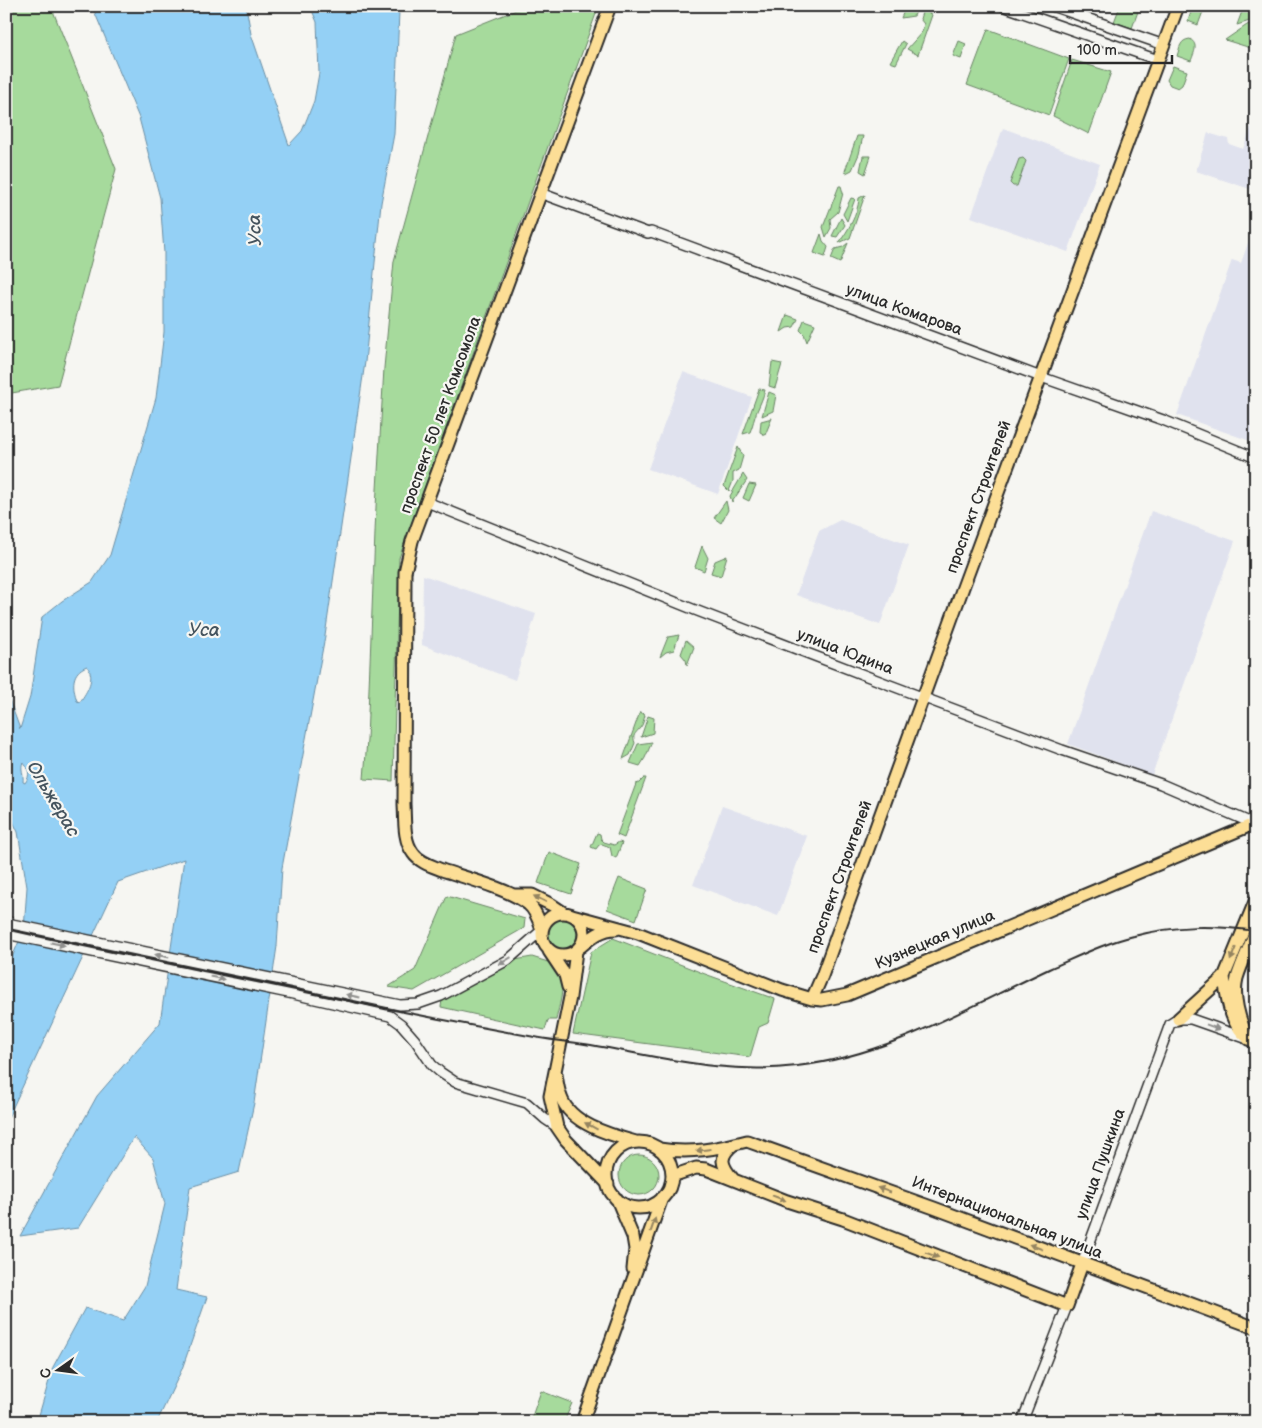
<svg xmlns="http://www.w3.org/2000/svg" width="1262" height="1428" viewBox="0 0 1262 1428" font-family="'Balsamiq Sans',sans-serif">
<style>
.built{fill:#e0e2ee}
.green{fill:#a6da9c;stroke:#688264}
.water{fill:#94d0f5;stroke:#6a8ea4;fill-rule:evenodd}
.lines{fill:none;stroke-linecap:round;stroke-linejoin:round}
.minor-casing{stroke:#2b2b2b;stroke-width:12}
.major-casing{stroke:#2b2b2b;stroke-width:15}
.minor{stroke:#f6f6f2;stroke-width:9}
.major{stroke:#fcde96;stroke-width:11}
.rail{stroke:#2b2b2b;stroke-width:2}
.oneway{fill:#948460}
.oneway2{fill:#90908e}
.labels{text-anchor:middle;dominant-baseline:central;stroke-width:4.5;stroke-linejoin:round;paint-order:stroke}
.street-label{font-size:16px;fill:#2b2b2b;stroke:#f6f6f2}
.water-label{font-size:18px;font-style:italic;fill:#45545e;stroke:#f6f6f2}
</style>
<rect width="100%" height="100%" fill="#f6f6f2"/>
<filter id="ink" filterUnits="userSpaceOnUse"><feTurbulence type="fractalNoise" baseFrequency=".02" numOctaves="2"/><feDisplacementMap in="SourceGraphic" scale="10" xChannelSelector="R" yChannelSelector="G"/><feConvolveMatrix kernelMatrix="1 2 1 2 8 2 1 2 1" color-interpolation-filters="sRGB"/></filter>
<g filter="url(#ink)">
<path class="built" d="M1256,121V191L1196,171L1208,133L1228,139L1229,144L1243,149L1253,122Z
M1003,128L1100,164L1068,252L971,217Z
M1256,221V443L1177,415L1232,260L1241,263Z
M683,372L752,397L718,494L648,469Z
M1151,511L1235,541L1152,775L1068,744Z
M840,520L909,545L880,625L796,595L819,531Z
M423,575L536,614L515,680L422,645Z
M722,806L807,836L778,916L693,885Z"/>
<path class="green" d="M6,6H51L116,169L58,385L6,394Z
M526,6H583L597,11L399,558L393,781L364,779L367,740L376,507L384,368L394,261L456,34Z
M906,6L918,7L914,16L901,18Z
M1120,6H1140L1132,28L1114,22Z
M1193,6H1205L1198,25L1188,21Z
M1244,6H1256V19L1237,25Z
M923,9L932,15L918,55L907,49L922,32L924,24L920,19Z
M1256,22L1254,31L1256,32L1251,48L1225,40L1247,25Z
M988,29L1069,59L1049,115L967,85Z
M1190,39C1199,45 1194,52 1191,61L1177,56C1180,47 1180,40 1190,39Z
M902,41L906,44L896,64L890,62Z
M959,41L966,44L961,59L953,56Z
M1072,60L1111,72L1089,134L1053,116Z
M1173,66L1187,71L1182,85L1178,88L1170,85L1167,80Z
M857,136H863L859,154L852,170L846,173L845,171Z
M863,156H871L865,174L860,171Z
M1023,158L1026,161L1017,186H1013L1010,183L1019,159Z
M839,186H841L843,193L838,212L830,219L831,228L826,237L823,227Z
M865,195L850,238L839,243C848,230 858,215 859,198Z
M851,198L855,199L847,221L843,214Z
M841,218L845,225L837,237L832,236Z
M821,234L823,241L828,247L825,257L814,253Z
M848,243L840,263L831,259L835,249L843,247Z
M787,315L798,319L794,327L787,328L781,332Z
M804,320L815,324L807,342L804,334L800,330Z
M772,362L782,364L775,388L769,386Z
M759,389L765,390C763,398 760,404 757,411C754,418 753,425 750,432L743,434Z
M769,392L776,395L773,411L762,416Z
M772,418L765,435L760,432L761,421Z
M738,447L743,456L739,470L733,473V481L729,491L724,486Z
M743,474L747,480L732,502L730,496Z
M749,484L756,485L749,501L743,498Z
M726,501L728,510L721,523L714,518Z
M702,546L708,558L704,571L695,567Z
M727,556L721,576L711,573L715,561Z
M679,635L674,650L666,652L660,657L668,637Z
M686,640L694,647L687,665L686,660L681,654Z
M640,712L645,715C644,719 643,725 640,728C635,734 632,735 635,743L630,755L623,759Z
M648,716L654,718L653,733L641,737Z
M652,742L645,758L640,766L630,763L638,744Z
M644,778H646L624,838L617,835L636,784L639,783Z
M597,833L600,834L601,839L604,842L614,845L619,842L622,843L616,858L612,856L610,847L602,844L599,845L596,849L591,847Z
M549,852L581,864L571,894L538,883Z
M619,878L647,889L636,920L607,909Z
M447,896L525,919L524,928L414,991L388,987L415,970Z
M547 934a15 15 0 1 1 30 0a15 15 0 1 1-30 0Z
M613,938L705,974L775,999L768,1023L759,1027L750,1057L573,1034L591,952Z
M532,957C537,959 543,960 548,962C571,972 560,1001 556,1020H548L545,1030L441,1007L442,1000L515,960Z
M619 1175a20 20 0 1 1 40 0a20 20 0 1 1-40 0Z
M541,1391L572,1403L564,1422H530Z"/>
<path class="water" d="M92,6H246L251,34L289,145L302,131L314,101L319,73L317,22L310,6H399V11L394,134L381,203L365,362L325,636L282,868L277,946L254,1103L239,1172L190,1187L176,1290L207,1297L182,1369L157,1422H37L53,1367L85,1308L123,1321L145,1286L165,1204L153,1158L134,1137L78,1228L20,1236L97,1096L160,1023L184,859L118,882L6,1122V971L24,930L27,887L18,832L6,807V691L20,729L30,697L42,617L62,601L92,582L110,555L156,398L164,332V253L160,198L139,118ZM87,666C96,679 87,691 80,702L77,701C72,686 71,672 87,666ZM23,762C29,769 31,775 25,783L23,782C24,775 20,768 23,762Z"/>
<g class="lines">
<g class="minor-casing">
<path id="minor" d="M1003,6L1158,60
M1052,6L1164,45
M540,193L648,233L651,232L1041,377L1163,420L1256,458
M427,502L695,610L890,685L1062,750L1161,784L1254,824
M6,920L12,924L400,1005L418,1004L441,996L508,960L542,930
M6,934L293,994L390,1016L401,1024L415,1040L432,1065L440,1072L455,1082L527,1103L545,1119L557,1127
M1082,1264L1170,1024L1178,1019H1191L1248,1039
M1022,1422L1067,1306"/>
</g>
<g class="major-casing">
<path id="major" d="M515,895H532L552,905L564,913
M542 934a21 21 0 1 1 42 0a21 21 0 1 1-42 0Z
M572,915L638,933L782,990L812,999L822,1000L847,995L1256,823
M542,930C539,921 536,910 528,904C509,889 466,878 442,870C432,866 419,862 413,853C403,840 405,819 404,804L405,572L412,541L610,6
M580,947C591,938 601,929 616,929
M549,951L565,975L568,987
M576,951L570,997L550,1096L557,1127L566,1140L608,1184
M1224,977C1227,1001 1231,1031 1256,1043
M812,999L822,976L962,590L1178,6
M1178,1019L1224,977L1256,899
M1248,1039C1240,1021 1232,998 1237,978C1242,962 1250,946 1256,930
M556,1074C557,1081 558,1090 561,1097C570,1124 611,1135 636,1142
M606 1175a33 33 0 1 1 66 0a33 33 0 1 1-66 0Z
M659,1149C691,1154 716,1149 747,1141L934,1208L1256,1328
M672,1176L696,1168L706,1169L787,1201L843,1219L1067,1306L1082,1264
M733,1179C721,1165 718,1157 734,1144
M617,1199L633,1237L635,1249L633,1269
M582,1422L662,1198"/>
</g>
<use href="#minor" class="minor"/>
<use href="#major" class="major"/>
<path class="rail" d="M6,929C71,944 137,957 203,971C315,994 427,1018 540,1038C557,1041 574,1042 591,1045C661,1057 725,1075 797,1066C888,1056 968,1007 1049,969C1077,957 1104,943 1134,936C1176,925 1213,925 1256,931"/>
</g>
<defs><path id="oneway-solid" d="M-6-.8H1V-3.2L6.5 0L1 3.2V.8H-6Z" transform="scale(1.25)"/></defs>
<g class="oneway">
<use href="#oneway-solid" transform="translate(540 899) rotate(-154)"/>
<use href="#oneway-solid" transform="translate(1233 954) rotate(112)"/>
<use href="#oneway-solid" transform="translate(591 1126) rotate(-152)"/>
<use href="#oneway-solid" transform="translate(703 1150) rotate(173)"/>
<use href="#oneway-solid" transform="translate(884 1190) rotate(-160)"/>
<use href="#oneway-solid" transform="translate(779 1198) rotate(21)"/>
<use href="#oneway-solid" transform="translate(653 1225) rotate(-71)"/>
<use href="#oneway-solid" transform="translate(1036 1247) rotate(-159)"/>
<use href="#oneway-solid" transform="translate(932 1255) rotate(20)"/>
</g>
<g class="oneway2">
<use href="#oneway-solid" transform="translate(58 944) rotate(12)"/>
<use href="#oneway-solid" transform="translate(162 956) rotate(-168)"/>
<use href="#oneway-solid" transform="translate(505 961) rotate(149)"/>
<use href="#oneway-solid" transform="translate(217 978) rotate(12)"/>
<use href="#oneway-solid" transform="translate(353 996) rotate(-168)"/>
<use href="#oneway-solid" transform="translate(1213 1027) rotate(20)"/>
</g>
</g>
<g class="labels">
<g class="street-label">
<text transform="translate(904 310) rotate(20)">улица Комарова</text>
<text transform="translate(441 415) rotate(-70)">проспект 50 лет Комсомола</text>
<text transform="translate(979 497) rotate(-70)">проспект Строителей</text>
<text transform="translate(845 652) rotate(21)">улица Юдина</text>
<text transform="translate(840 877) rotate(-70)">проспект Строителей</text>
<text transform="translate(935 940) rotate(-23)">Кузнецкая улица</text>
<text transform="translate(1101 1164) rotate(-70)">улица Пушкина</text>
<text transform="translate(1007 1218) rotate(21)">Интернациональная улица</text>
</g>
<g class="water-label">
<text transform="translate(255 230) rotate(-92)">Уса</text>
<text x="204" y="630">Уса</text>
<text transform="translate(53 799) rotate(59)">Ольжерас</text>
</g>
</g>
<rect width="1262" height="1428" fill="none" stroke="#f6f6f2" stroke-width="25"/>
<rect x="12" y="12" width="1237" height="1403" fill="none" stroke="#2b2b2b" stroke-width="2" filter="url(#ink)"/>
<g transform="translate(58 1370) rotate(256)" stroke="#f6f6f2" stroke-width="4" paint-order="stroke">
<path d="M0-4L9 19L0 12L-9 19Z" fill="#2b2b2b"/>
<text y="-8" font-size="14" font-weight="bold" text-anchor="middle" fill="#2b2b2b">С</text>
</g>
<path d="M1070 55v8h102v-8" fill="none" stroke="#2b2b2b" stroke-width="2.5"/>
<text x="1077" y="55" font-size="15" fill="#2b2b2b" stroke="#f6f6f2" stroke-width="4" paint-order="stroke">100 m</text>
</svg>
